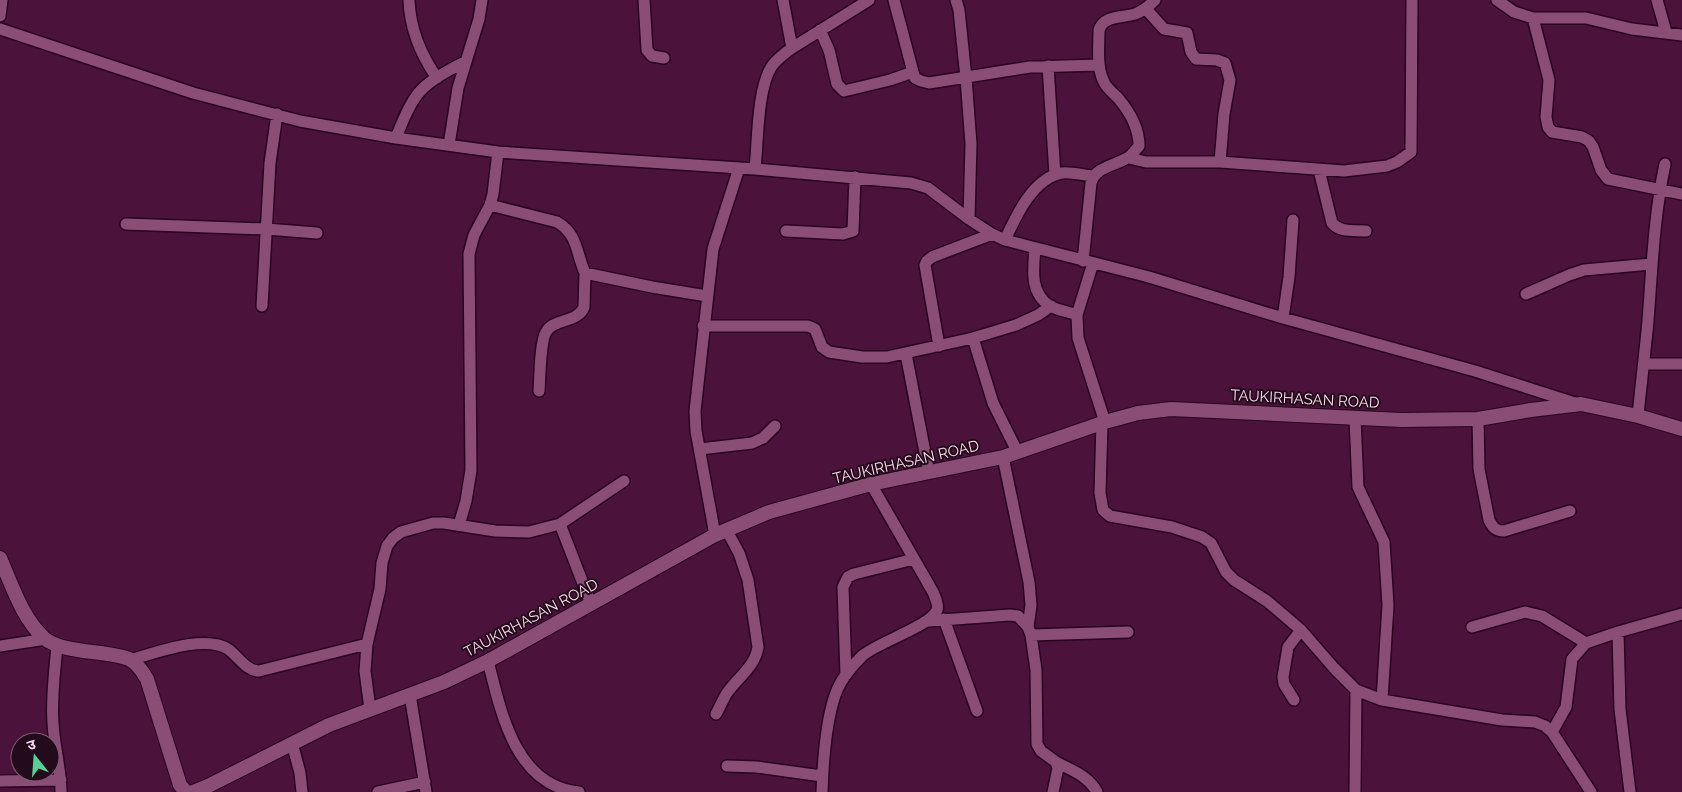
<svg xmlns="http://www.w3.org/2000/svg" width="1682" height="792" viewBox="0 0 1682 792" font-family="Raleway,'Noto Sans Devanagari',sans-serif">
<style>
.lines{fill:none;stroke-linecap:round;stroke-linejoin:round}
.minor-casing{stroke:#2a0220;stroke-width:14}
.tertiary-casing{stroke:#2a0220;stroke-width:16}
.minor{stroke:#8a4d76;stroke-width:11}
.tertiary{stroke:#8a4d76;stroke-width:14}
.labels{text-anchor:middle;dominant-baseline:central;stroke-width:4;stroke-linejoin:round;paint-order:stroke}
.street-label{font-size:15px;fill:#fbd7ed;stroke:#240b1c}
</style>
<rect width="100%" height="100%" fill="#4b133c"/>
<g class="lines">
<g class="minor-casing">
<path id="minor" d="M409,0C410,28 421,55 437,78
M644,0L647,50L652,56L664,58
M783,0L792,48
M894,0L913,72L915,78L921,81L929,83L1030,67L1099,65
M956,0L959,10L966,78L971,144L969,219
M1497,0L1514,12L1533,18H1586L1632,29L1682,35
M1657,0L1666,32
M1146,9L1164,29L1187,33L1191,52L1196,59L1217,60L1225,63L1230,80L1224,114L1220,162
M0,16L2,0
M1533,18L1549,80L1546,117L1548,127L1552,132L1582,137L1589,141L1593,147L1601,170L1608,179L1682,194
M0,29L193,93L300,121L396,138L498,152L755,169L911,183L928,188L969,219L992,234L1005,240L1149,277L1283,318L1475,371L1578,404
M820,30L829,50L837,84L844,91L890,80L913,72
M1048,66L1055,175
M396,138C402,123 407,108 417,95C428,80 450,70 466,61
M449,145L458,88L479,19L482,0
M1129,158L1146,162H1220L1344,171L1387,166L1397,162L1411,152L1412,0
M755,169C758,142 757,88 772,66C777,59 785,53 792,48L869,0
M1319,170L1332,223C1340,233 1354,230 1366,231
M490,205L557,222C578,234 576,253 585,273L652,287L707,296
M126,224L266,229L317,233
M786,231L843,234L853,231L855,177
M1005,240C1016,216 1033,178 1062,173C1071,172 1083,175 1093,176
M1035,249C1033,270 1030,293 1050,306C1057,310 1069,312 1077,315
M1083,261L1091,183C1095,167 1114,166 1127,158C1132,156 1135,150 1139,146C1139,127 1130,112 1118,98C1114,94 1108,89 1105,84C1096,69 1099,47 1099,30C1104,15 1122,18 1135,14C1143,11 1149,6 1155,0
M1093,263L1077,315L1078,338L1105,422
M1526,294L1569,275L1584,270L1651,264
M262,306L270,163L277,114
M1283,318L1289,277L1293,220
M703,326H808L815,329L822,347L829,352L862,357H887L973,338L1016,325L1038,315L1051,306
M973,338L993,403L1018,453
M939,346L925,265L927,261L932,257L992,234
M906,354L929,473
M1644,364H1682
M539,391C540,378 540,342 546,332C554,318 578,323 584,307L585,273
M1638,416C1641,384 1645,353 1648,321C1652,268 1654,216 1665,164
M1355,418L1358,487L1384,542L1388,605L1382,700
M1478,419L1479,469L1489,520C1493,528 1496,531 1504,531L1570,511
M1102,423L1100,493L1103,510L1110,516L1172,527L1202,537L1211,543L1226,572L1234,580L1267,601L1301,630L1334,668L1356,690L1382,700L1502,720L1535,722L1545,726L1552,732L1591,792
M700,449L752,443L763,438L775,426
M1003,457L1029,582L1031,605L1028,627
M560,524L591,604
M459,525L466,501L471,470L469,254L474,235L490,205L493,194L498,152
M715,535L696,431L695,411L713,249L739,168
M944,619L977,711
M928,621L1010,615L1018,616L1028,627L1031,635L1036,670L1037,744L1041,751L1056,762L1058,768L1053,792
M1472,627L1525,612L1542,616L1586,643
M1618,632L1620,709L1630,792
M1031,635L1128,632
M57,645C55,671 51,697 53,723C54,746 61,769 61,792
M0,646L46,639
M130,660C155,653 205,634 228,649C238,656 246,671 259,671L367,644
M488,661C501,712 515,786 579,792
M846,675L843,587L848,577L854,574L914,559
M410,695L426,792
M1294,700L1284,684L1283,677L1288,647L1301,630
M370,709L365,671L367,644L380,589L382,563L387,546L393,538L401,532L433,523H444L495,531L529,532L560,524L624,481
M716,714C720,707 723,699 727,693C738,677 755,667 758,647L748,580L739,553L726,529
M1552,732L1566,707L1572,659L1586,643L1618,632L1682,614
M292,743L300,773L302,792
M1056,762C1071,770 1089,776 1097,792
M727,766L757,767L822,776
M0,781L61,780
M378,792L425,782
M822,792C823,762 826,717 837,690C842,678 853,665 862,656C878,642 931,626 937,610C939,604 935,597 933,592L871,484
M1355,792L1356,690"/>
</g>
<g class="tertiary-casing">
<path id="tertiary" d="M0,558C12,585 22,618 44,638C63,654 107,650 129,659C137,663 143,672 147,679L180,785L186,792
M193,792L208,786L329,725L444,682L488,661L715,535L769,512L871,484L1003,457L1105,422L1138,413L1171,409L1401,420L1478,419L1531,410L1581,404L1638,416L1682,429"/>
</g>
<use href="#minor" class="minor"/>
<use href="#tertiary" class="tertiary"/>
</g>
<g class="labels">
<g class="street-label">
<text transform="translate(1305 399) rotate(3)">TAUKIRHASAN ROAD</text>
<text transform="translate(906 462) rotate(-13)">TAUKIRHASAN ROAD</text>
<text transform="translate(531 618) rotate(-28)">TAUKIRHASAN ROAD</text>
</g>
</g>
<g transform="translate(35 757) rotate(343)"><circle r="24" fill="#240b1c" stroke="#7a5d70"/>
<path d="M0-4L9 19L0 12L-9 19Z" fill="#51d398"/>
<text y="-8" font-size="14" font-weight="bold" text-anchor="middle" fill="#fbd7ed">उ</text>
</g>
</svg>
